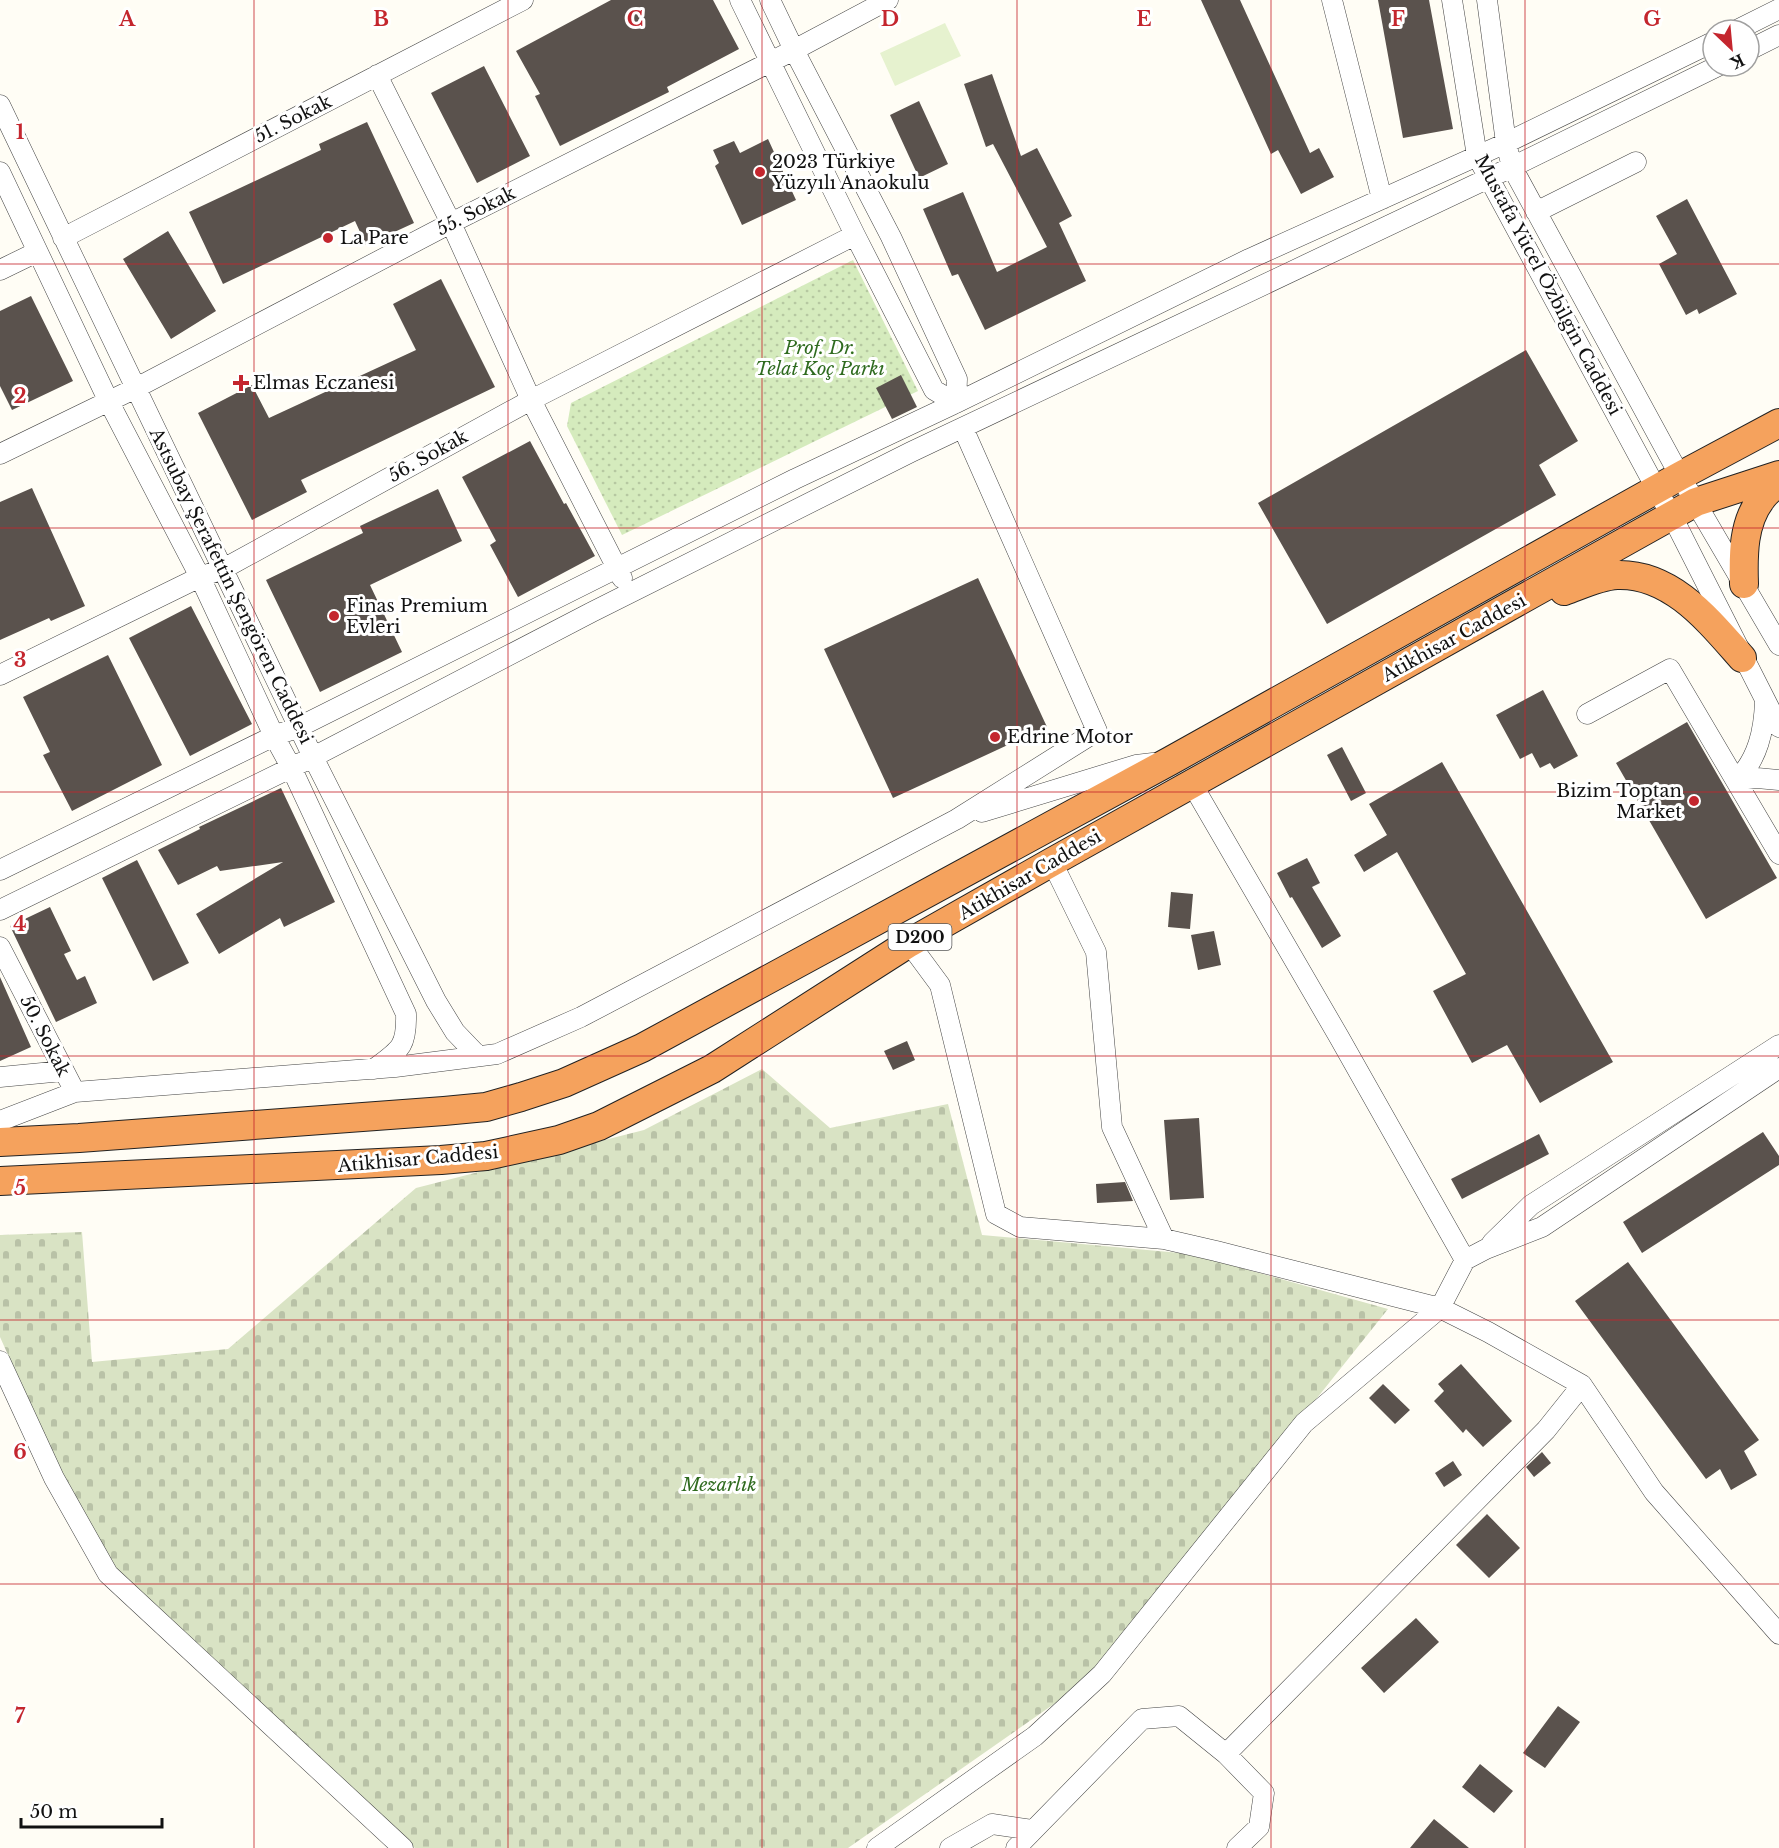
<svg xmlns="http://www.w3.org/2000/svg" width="1779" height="1848" viewBox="0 0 1779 1848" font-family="'Libre Baskerville',serif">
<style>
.cemetery{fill:url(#cemetery-stones)}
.park{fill:url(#park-dots)}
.pitch{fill:#e6f2cf}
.building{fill:#5a524d}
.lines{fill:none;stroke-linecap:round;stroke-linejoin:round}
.minor-casing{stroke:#444;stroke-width:21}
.highway-casing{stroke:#222;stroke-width:30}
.minor{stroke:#fff;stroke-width:20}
.highway{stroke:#f5a25d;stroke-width:28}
.grid{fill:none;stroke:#c4262e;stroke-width:1.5;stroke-opacity:0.55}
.poi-dot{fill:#c4262e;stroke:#fff;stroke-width:2}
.labels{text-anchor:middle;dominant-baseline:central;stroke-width:6;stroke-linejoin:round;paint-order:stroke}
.shield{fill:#fff;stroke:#585858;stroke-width:1.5}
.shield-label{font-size:16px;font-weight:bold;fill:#111}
.street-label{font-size:18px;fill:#111;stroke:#fff}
.poi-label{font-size:18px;fill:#111;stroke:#fff;text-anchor:start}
.park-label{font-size:18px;font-style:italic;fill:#2f6b1f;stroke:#fff}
.grid-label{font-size:20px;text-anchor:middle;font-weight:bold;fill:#c4262e;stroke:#fff;stroke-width:6;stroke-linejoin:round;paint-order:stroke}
</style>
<defs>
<pattern id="cemetery-stones" width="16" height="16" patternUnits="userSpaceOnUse" patternTransform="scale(1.5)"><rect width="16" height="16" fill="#d9e3c4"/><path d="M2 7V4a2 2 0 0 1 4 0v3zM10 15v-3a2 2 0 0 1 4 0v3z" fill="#b9c2a7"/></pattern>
<pattern id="park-dots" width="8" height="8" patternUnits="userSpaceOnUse" patternTransform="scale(1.5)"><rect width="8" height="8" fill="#d5ebbd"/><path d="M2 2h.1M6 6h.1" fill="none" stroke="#b6c8a1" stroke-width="1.8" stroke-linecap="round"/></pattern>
</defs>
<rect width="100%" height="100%" fill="#fffdf5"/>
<path class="cemetery" d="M762,1069L830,1128L948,1104L982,1235L1191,1254L1388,1309L1097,1674L848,1848H415L120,1580L88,1533L0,1337V1235L82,1232L92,1362L228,1349L416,1188L644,1130Z"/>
<path class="park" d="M853,260L918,391L622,535L567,426L571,403Z"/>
<path class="pitch" d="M945,23L961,56L895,86L880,53Z"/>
<path class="building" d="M611,0H713L739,49L667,87L669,92L560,146L535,96L540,94L516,51Z
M1201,0H1240L1310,153L1319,148L1334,177L1301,194L1278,150L1271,154Z
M1378,0H1429L1453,129L1403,138Z
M484,66L530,156L477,183L431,93Z
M992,74L1021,156L1037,148L1072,216L1059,223L1086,281L985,330L958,274L952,276L923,209L963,192L997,272L1047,247L993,144L986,147L964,84Z
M919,101L948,164L919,178L890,115Z
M367,122L414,223L366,245L355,221L223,284L189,212L321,150L319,144Z
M768,139L796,200L742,225L715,166L719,163L713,150L734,141L740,153Z
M1687,199L1737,294L1699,314L1697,309L1686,315L1659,264L1677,254L1656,216Z
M168,231L216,311L171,339L123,259Z
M441,279L495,387L301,480L307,492L252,520L198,413L252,385L269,418L416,350L393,304Z
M31,296L73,381L12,410L0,386V311Z
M1526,350L1578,441L1539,465L1556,495L1327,624L1258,503Z
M901,375L917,407L892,419L876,388Z
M530,441L564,504L566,503L595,556L518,597L490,545L496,541L462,477Z
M32,488L85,606L51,621L49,618L0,640V502Z
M438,489L462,541L370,585L402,652L320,692L266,580L363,533L360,526Z
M978,578L1047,727L893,798L824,649Z
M191,606L252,724L190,756L129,638Z
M108,655L162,765L72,811L43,755L50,752L23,697Z
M1543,690L1578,756L1554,769L1550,763L1540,768L1532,753L1520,759L1496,715Z
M1687,722L1777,878L1706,919L1616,763Z
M1342,747L1366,793L1351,801L1327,755Z
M1442,762L1613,1062L1540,1103L1507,1045L1472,1063L1433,991L1466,974L1397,852L1364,872L1354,855L1387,835L1369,804Z
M281,788L335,902L284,927L280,918L219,954L196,914L283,862L220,871L217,866L178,885L158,850L200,829L199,827Z
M1307,858L1320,883L1312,887L1341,936L1322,948L1292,897L1290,898L1277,873Z
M137,860L189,963L153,981L102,878Z
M1171,892L1193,894L1190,929L1168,927Z
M50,907L71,951L64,954L77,980L85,976L97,1003L56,1022L10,926Z
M1214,931L1221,965L1198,970L1191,935Z
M0,977L31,1047L0,1061Z
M907,1041L915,1060L893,1070L884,1051Z
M1199,1118L1204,1198L1170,1200L1164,1120Z
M1763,1132L1779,1156V1165L1642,1253L1623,1222Z
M1539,1134L1549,1154L1462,1199L1451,1179Z
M1125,1182L1133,1201L1097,1203L1096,1184Z
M1628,1262L1759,1440L1744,1451L1757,1475L1731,1490L1720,1469L1706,1479L1575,1301Z
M1461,1364L1512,1421L1483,1447L1466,1429L1463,1433L1434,1401L1444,1391L1438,1384Z
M1383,1384L1410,1410L1395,1424L1369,1398Z
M1542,1452L1551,1463L1534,1477L1526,1467Z
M1453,1461L1462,1475L1444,1487L1435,1473Z
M1487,1514L1520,1548L1489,1578L1456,1545Z
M1416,1618L1439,1642L1384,1693L1361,1668Z
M1558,1706L1580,1722L1545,1768L1523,1753Z
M1480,1764L1513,1791L1494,1813L1462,1787Z
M1434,1819L1469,1848H1410Z"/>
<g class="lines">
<g class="minor-casing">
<path id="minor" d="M740,0L855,235L934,390L956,403
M770,0L794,50L891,237L957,379L956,403
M1332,0L1382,199
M1452,0L1477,156L1657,490L1672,516L1779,727
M1487,0L1506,143L1512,167L1680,476L1779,645
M1737,30L1779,9
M1749,50L1779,35
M377,75L451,223L531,400L622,578
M0,105L313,757L436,1001L455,1032L478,1056
M0,172L108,400L200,577L274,736L291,767L406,1014C407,1047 400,1050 374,1069
M1536,212L1636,162
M63,238L523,0
M0,270L37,252
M0,454L136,388L451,223L794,50L888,0
M0,675L200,577L223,569L531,400L855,235
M1587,714L1670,669L1779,854
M1737,780C1758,758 1764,731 1765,701
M1737,780L1757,778L1779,780
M1192,784L1339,1037L1465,1260
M982,812L1136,765L1153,763
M1052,862L1096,952L1112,1127L1164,1239
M0,870L274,736L299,727L795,479L956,403L1249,259L1506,143L1713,42
M0,910L313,757L592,612L911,452L1512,167L1718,66
M909,943L940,985L996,1214L1020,1227L1164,1239L1216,1251L1440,1308L1488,1332L1582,1385L1654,1492L1779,1634
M0,947L75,1092
M0,1077L63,1071
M0,1121L75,1092L395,1067L497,1054L581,1017L957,819L1097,731L963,428
M1492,1243L1531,1205L1779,1045
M0,1361L54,1478L108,1574L403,1848
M1226,1754L1546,1430L1582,1385
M877,1848L1035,1736L1102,1674L1304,1423L1440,1308L1465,1260L1486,1249L1542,1227L1779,1068
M950,1848L992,1824L1032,1830
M1016,1848L1142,1719L1179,1716L1226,1754L1264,1793L1259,1827L1237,1848"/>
</g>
<g class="highway-casing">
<path id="highway" d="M1744,584C1743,555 1743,522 1762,498C1766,492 1773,487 1779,482
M1564,591C1581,585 1599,576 1617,575C1672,573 1710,622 1742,658
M0,1142L79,1138L444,1111L486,1107L521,1097L564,1083L642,1048L1170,761L1680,476L1779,423
M0,1181L441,1160L486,1156L559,1140L599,1126L712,1069L909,943L1052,862L1696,502L1779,475"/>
</g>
<use href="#minor" class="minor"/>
<use href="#highway" class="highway"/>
</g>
<path class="grid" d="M254,0V1848M508,0V1848M762,0V1848M1017,0V1848M1271,0V1848M1525,0V1848M0,264H1779M0,528H1779M0,792H1779M0,1056H1779M0,1320H1779M0,1584H1779"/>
<g class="poi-dot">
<circle cx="760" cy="172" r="6"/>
<circle cx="328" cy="238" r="6"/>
<path d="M238 374h6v6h6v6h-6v6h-6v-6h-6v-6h6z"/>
<circle cx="334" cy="616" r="6"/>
<circle cx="995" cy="737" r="6"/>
<circle cx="1694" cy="801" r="6"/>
</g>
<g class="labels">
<rect class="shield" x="888.5" y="924" width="63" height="26" rx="4.5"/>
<g class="shield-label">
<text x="920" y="937">D200</text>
</g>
<g class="street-label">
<text transform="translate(293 119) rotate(-27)">51. Sokak</text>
<text transform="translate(476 211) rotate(-27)">55. Sokak</text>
<text transform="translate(1548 285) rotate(62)">Mustafa Yücel Özbilgin Caddesi</text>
<text transform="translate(428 456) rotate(-29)">56. Sokak</text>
<text transform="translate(231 586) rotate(64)">Astsubay Şerafettin Şengören Caddesi</text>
<text transform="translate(1454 638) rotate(-29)">Atikhisar Caddesi</text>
<text transform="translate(1030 875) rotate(-30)">Atikhisar Caddesi</text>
<text transform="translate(45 1036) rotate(63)">50. Sokak</text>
<text transform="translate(418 1159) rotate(-5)">Atikhisar Caddesi</text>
</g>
<g class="poi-label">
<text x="772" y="162">2023 Türkiye<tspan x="772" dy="21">Yüzyılı Anaokulu</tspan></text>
<text x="340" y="238">La Pare</text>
<text x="253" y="383">Elmas Eczanesi</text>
<text x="346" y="606">Finas Premium<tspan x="346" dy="21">Evleri</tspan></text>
<text x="1007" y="737">Edrine Motor</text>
<text x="1682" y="791" text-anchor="end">Bizim Toptan<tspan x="1682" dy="21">Market</tspan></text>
</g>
<g class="park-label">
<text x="820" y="348">Prof. Dr.<tspan x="820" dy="21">Telat Koç Parkı</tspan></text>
<text x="719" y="1485">Mezarlık</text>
</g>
</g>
<g class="grid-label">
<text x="127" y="26">A</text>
<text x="381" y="26">B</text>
<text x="635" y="26">C</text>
<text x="890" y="26">D</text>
<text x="1144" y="26">E</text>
<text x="1398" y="26">F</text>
<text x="1652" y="26">G</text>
<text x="20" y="139">1</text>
<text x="20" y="403">2</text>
<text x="20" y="667">3</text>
<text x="20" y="931">4</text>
<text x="20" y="1195">5</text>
<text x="20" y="1459">6</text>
<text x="20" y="1723">7</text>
</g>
<g transform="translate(1731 48) rotate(154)"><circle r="28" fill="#ffffff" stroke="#a0a0a0" stroke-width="1.5"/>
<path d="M0-4.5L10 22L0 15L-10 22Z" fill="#c4262e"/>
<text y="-9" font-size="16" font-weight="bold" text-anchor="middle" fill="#111111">K</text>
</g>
<path d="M21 1818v9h141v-9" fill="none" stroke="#111111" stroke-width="3"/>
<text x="30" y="1818" font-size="18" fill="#111111" stroke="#ffffff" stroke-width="4.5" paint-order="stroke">50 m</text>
</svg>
